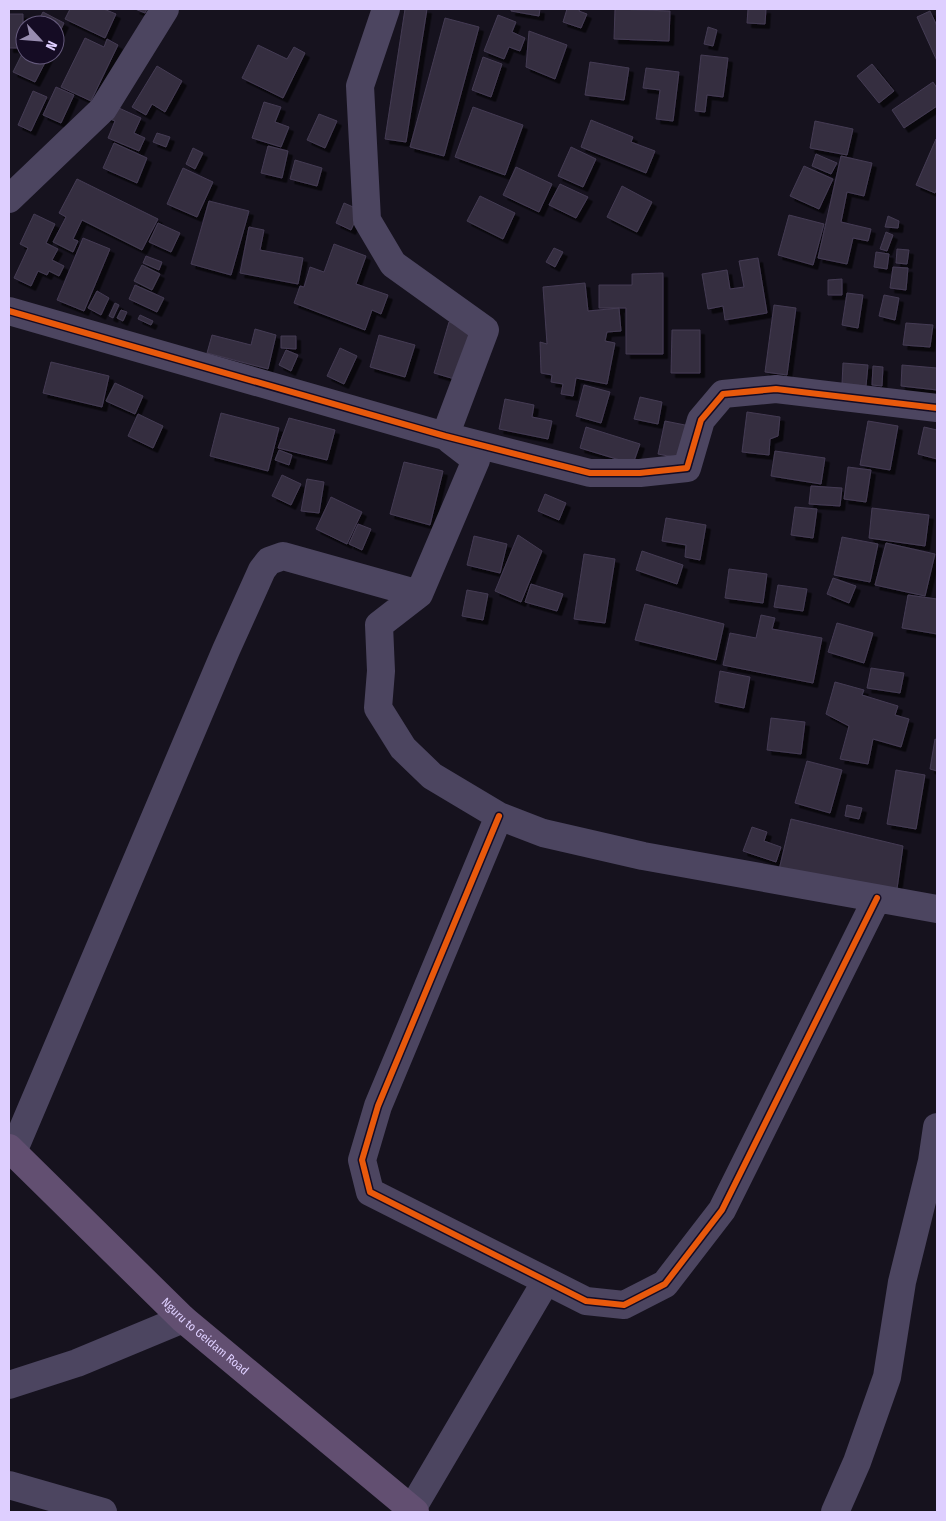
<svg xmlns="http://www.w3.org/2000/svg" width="946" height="1521" viewBox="0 0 946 1521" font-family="'Fira Sans Condensed',sans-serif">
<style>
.building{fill:#362f41;stroke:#443b53;filter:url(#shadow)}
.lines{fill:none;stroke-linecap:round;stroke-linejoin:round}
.minor{stroke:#4c4560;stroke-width:28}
.tertiary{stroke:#4c4560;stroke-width:28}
.primary{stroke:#624f71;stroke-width:28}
.cycleway-casing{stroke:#150c24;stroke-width:9}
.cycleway{stroke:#e8590c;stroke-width:6}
.labels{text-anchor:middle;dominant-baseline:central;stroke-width:4.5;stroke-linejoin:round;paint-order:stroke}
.street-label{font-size:12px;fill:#decfff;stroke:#150c24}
</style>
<defs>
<filter id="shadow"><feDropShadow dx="4.5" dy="4.5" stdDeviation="0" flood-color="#0009"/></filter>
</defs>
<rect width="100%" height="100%" fill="#16121e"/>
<path class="building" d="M70,9H104L116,14L105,38L65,19Z
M135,9H147L145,13Z
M405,9H427L406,142L385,139Z
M511,9H540L539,16L511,11Z
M567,9H580L579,11L587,14L581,28L563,22Z
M615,9L670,11L669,41L614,39Z
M748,9H766L765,24L747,23Z
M930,11L937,26V61L917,17Z
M43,12L64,23L55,42V25H36Z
M9,14H23V48H9Z
M498,15L516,22L512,32L525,38L520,51L509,47L504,59L484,51Z
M445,18L479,27L444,156L410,147Z
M708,27L717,30L713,46L704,44Z
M529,31L567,45L555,79L526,67Z
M85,38L104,47L107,39L118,45L91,101L61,87Z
M258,45L287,59L294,47L305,53L283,98L242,78Z
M25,48V55H49L35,82L13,72Z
M701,55L728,58L723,97L707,95L705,112L695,111Z
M483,57L502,64L491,97L472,90Z
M590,62L629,68L624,100L585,95Z
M872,64L894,91L879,103L857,76Z
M157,66L182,81L165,112L152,104L146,115L132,107Z
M646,68L679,72L673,121L656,119L660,90L643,88Z
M933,82L937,88V106L904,128L892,110Z
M56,87L74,95L61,123L43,115Z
M33,91L47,97L31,131L18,125Z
M264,102L281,107L275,122L289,127L281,147L252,138Z
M110,104L141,118L134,133L145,138L139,151L108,138L115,121L105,117Z
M473,107L523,125L505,175L455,157Z
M319,114L337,121L325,148L307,140Z
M591,120L633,137L631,142L655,151L646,173L581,147Z
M815,121L853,129L847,155L810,148Z
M157,133L170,137L166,147L153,142Z
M936,139L937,188L935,193L916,185Z
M114,143L147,158L137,183L103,168Z
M268,146L288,151L282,178L261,173Z
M571,147L596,159L583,187L558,176Z
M193,148L203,153L195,169L186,164Z
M816,154L837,163L831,174L812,166Z
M841,156L872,163L864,196L847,192L841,222L871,229L868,241L853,238L847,264L818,258Z
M295,160L322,168L317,186L290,179Z
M804,166L833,179L819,209L790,196Z
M516,167L552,184L539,212L503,195Z
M183,168L213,182L197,217L167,204Z
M77,179L158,219L142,250L82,220L73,239L78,241L73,252L53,242L66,217L59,213Z
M560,184L588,197L576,218L549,205Z
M622,186L652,202L637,232L607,217Z
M480,196L515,213L503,239L467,221Z
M209,201L249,211L231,275L191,264Z
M344,203L360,210L351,230L336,223Z
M34,214L55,224L46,243L58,249L52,260L64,266L59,276L49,271L47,275L38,271L31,286L14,278L28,248L20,244Z
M789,215L824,224L813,265L778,255Z
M888,216L899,221L898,228L885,227Z
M158,223L180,233L171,252L149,242Z
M249,227L264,230L260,250L303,258L298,284L240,273Z
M886,232L893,235L887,251L880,249Z
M83,238L110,249L84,311L57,300Z
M334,244L366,256L356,284L388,295L381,314L372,310L365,330L294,303L300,286L304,287L310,267L324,272Z
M554,248L563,252L555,267L546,262Z
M897,249L909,250L907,264L896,263Z
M876,252L889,254L887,269L874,267Z
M146,256L162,262L159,270L143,263Z
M758,258L767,313L725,320L723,306L708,309L702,274L727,270L730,289L744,287L739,261Z
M142,265L160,274L152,290L134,281Z
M893,267L908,268L906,290L890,288Z
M663,273V354H626V308H599V285H632V274Z
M842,279V295H828V280Z
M585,283L588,311L619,308L621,331L607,332L605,341L615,343L607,384L576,378L573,396L561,394L563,384L551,382L552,375L541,373L540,342L547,344L543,287Z
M135,285L164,298L157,312L129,299Z
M97,291L109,298L101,315L88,308Z
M847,293L863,295L858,328L842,325Z
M884,295L899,298L895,320L879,316Z
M115,303L119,305L113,318L109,316Z
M774,305L796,308L787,375L765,372Z
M121,310L127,312L123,321L117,318Z
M140,315L153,321L151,325L138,319Z
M449,322L473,328L458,380L434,373Z
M906,323L933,325L930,347L903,345Z
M255,329L276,335L268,369L207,353L212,335L251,345Z
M672,330H700V373H671Z
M379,335L415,345L405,377L370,367Z
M281,336H296V349L281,348Z
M340,348L357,356L344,384L327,376Z
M286,350L298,355L291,371L279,365Z
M51,362L109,376L102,407L43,393Z
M843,363L868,365L866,386L842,384Z
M902,365L937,368V390L901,386Z
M873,366L883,367L882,386L872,385Z
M115,383L143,396L135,414L106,401Z
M584,385L610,392L601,423L576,416Z
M640,397L662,402L658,424L634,419Z
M505,399L534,405L532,417L552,421L548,439L499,429Z
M747,412L780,417L778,436L770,439L769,455L742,452Z
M221,413L279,428L268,471L210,456Z
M138,414L163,426L153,448L128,436Z
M289,418L335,430L327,460L278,448Z
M665,421L690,426L683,459L658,454Z
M868,421L898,426L890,470L860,465Z
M586,427L640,444L633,464L580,448Z
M924,427L937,430V459L918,454Z
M279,450L292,455L289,465L275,460Z
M775,451L825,458L821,484L771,476Z
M404,462L443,471L430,525L390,514Z
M848,467L871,470L866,502L844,499Z
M282,475L301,484L291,505L272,496Z
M307,479L324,482L319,513L301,511Z
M811,486L842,488L840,506L809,504Z
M545,494L566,503L559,520L538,511Z
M331,497L362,512L347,544L316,529Z
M795,507L817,509L813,538L791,535Z
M872,508L929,515L925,546L869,538Z
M666,518L706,525L700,560L685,557L686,545L662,541Z
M358,524L371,529L362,550L349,544Z
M518,535L542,551L521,602L495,591Z
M474,536L507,544L500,573L467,565Z
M842,537L878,544L870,582L834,575Z
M886,543L935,554L925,596L875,585Z
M642,551L683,565L677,584L636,570Z
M584,554L615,559L605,623L574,619Z
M729,569L767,574L763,603L725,598Z
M833,578L856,586L849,603L827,594Z
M531,584L563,594L557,611L525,602Z
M778,585L807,589L803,611L774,607Z
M467,590L488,594L483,620L462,616Z
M908,595L937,599V634L902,628Z
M645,604L724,624L716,660L635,640Z
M761,615L775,618L772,629L822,638L813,683L723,665L730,633L756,638Z
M837,623L873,633L864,663L828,652Z
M871,668L904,673L900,693L867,688Z
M720,671L750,677L744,708L715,702Z
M835,682L864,690L862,695L898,706L895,715L909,719L901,747L873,739L868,764L840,759L849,726L826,714Z
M771,718L805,722L801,754L767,750Z
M935,739L937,740V771L930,769Z
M807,761L842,770L830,813L795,803Z
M896,770L925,775L916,829L887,824Z
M847,805L862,808L859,819L845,816Z
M791,819L903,846L896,896L779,870Z
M752,827L767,832L764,841L781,847L776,862L743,851Z"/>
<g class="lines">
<path class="minor" d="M386,9L360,86L367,220L393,264L485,330L445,436
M9,199L103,109L165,9
M9,311L445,436L590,473H640L687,468L701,420L723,394L776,389L937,408
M450,440L476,460L419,594L379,625L381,671L378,708L403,748L432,776L499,816L543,833L643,856L937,909
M499,816L378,1106L362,1160L370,1192L586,1301L624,1305L665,1284L722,1210L877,898
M13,1152L226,650L262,570L269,561L283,556L419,594
M9,1485L103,1512
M412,1509L546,1281
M835,1512L857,1462L887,1377L902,1282L932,1161L937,1127"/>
<path class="tertiary" d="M9,1385L77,1363L183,1319"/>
<path class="primary" id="s1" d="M9,1148L183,1319L415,1512"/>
<g class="cycleway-casing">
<path id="cycleway" d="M9,311L445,436L590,473H640L687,468L701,420L723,394L776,389L937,408
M499,816L378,1106L362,1160L370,1192L586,1301L624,1305L665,1284L722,1210L877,898"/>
</g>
<use href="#cycleway" class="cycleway"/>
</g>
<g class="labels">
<g class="street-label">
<text stroke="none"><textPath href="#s1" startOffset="272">Nguru to Geidam Road</textPath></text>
</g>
</g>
<rect width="946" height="1521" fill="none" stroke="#decfff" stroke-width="20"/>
<g transform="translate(40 40) rotate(116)"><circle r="24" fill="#150c24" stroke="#655a7c"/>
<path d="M0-4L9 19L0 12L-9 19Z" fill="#988db0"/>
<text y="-8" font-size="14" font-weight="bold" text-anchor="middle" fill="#decfff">N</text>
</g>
</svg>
